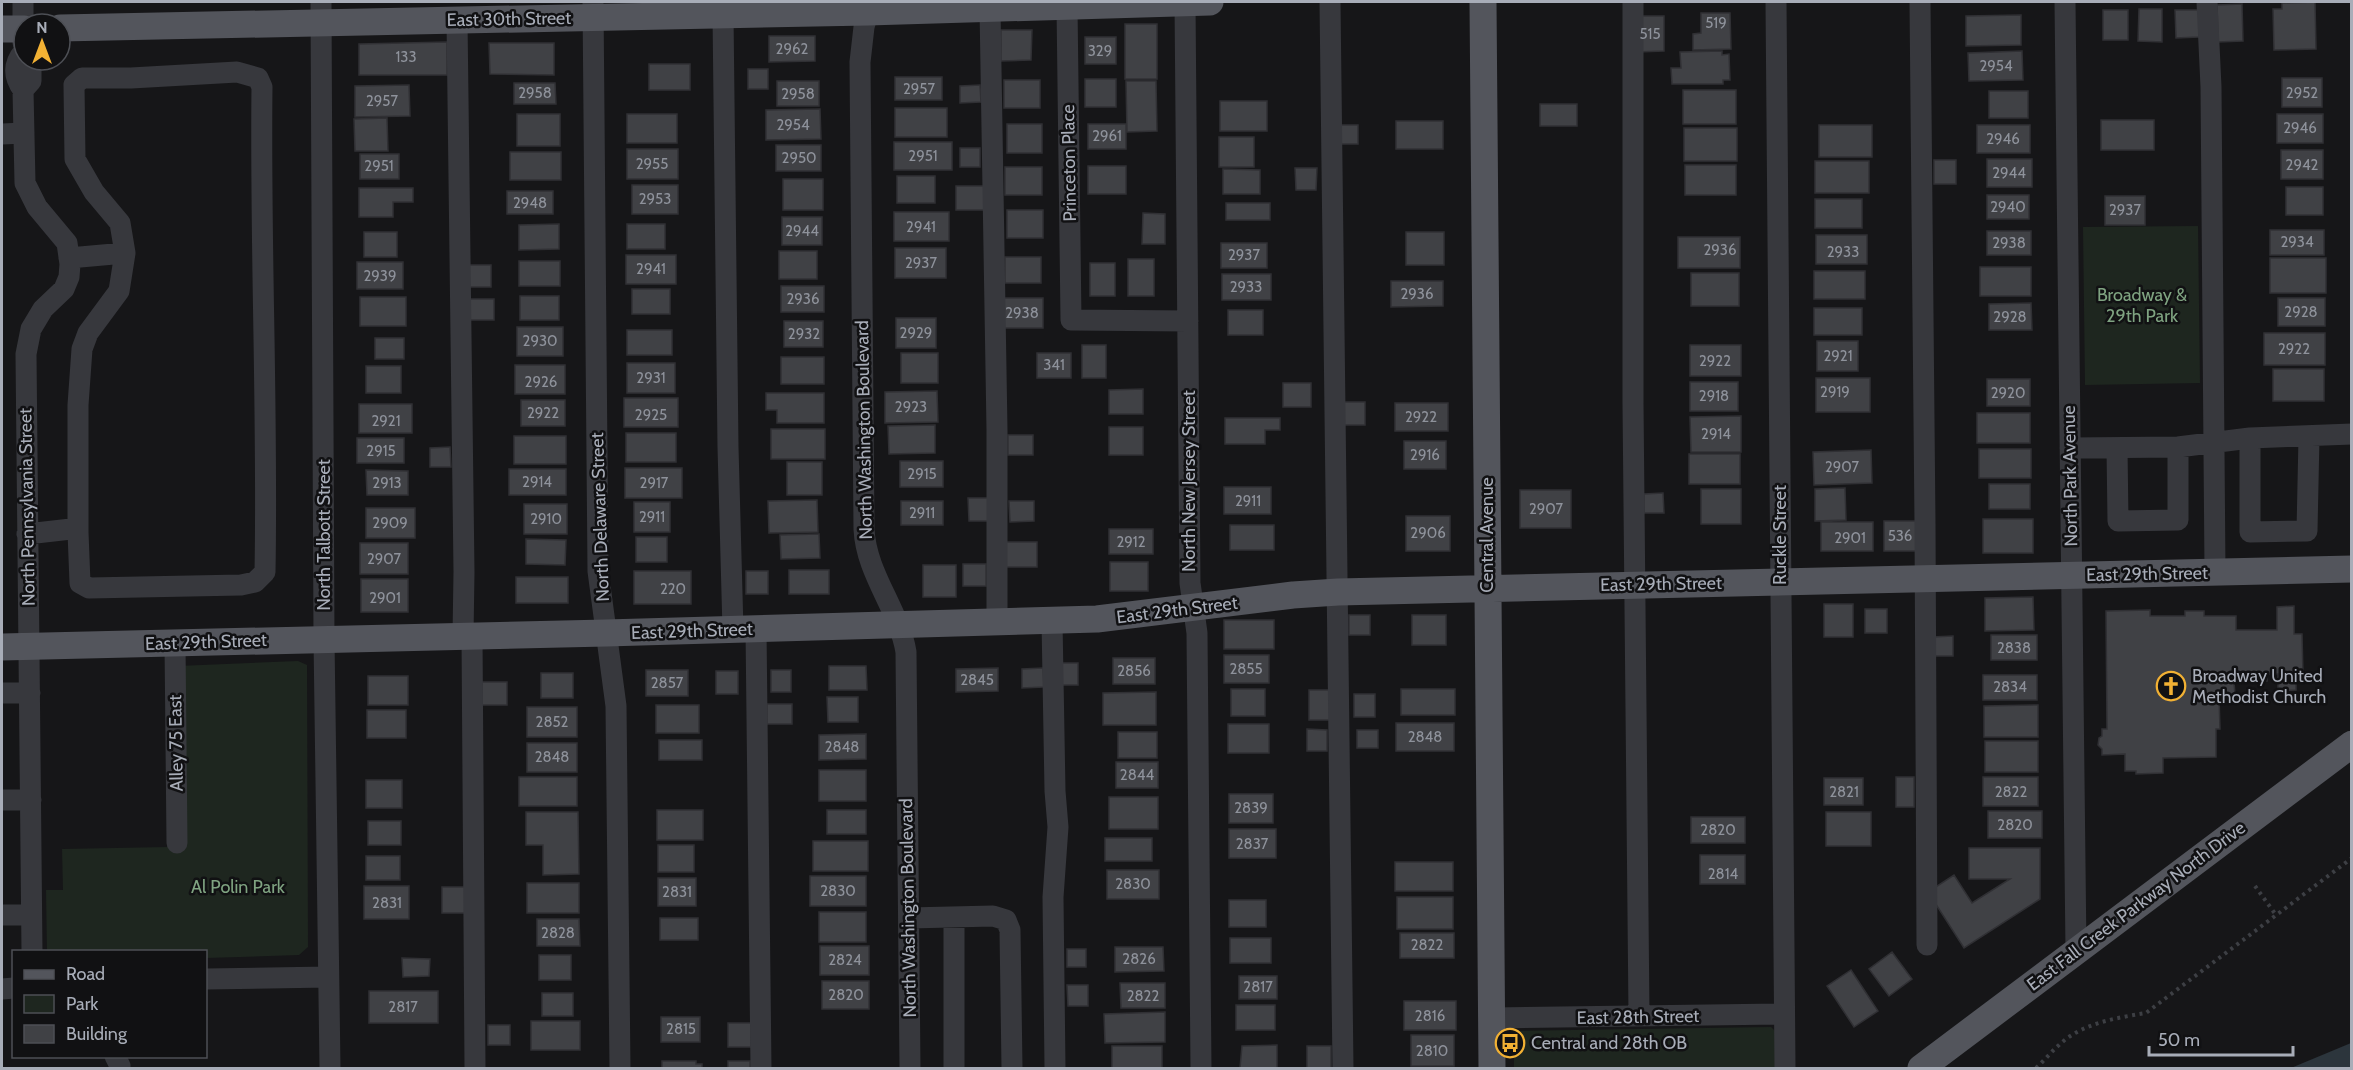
<svg xmlns="http://www.w3.org/2000/svg" width="2353" height="1070" viewBox="0 0 2353 1070" font-family="Cabin,sans-serif">
<style>
.green{fill:#1e261f}
.water{fill:#2c353c}
.building{fill:#404145;stroke:#303034;stroke-width:1.5}
.lines{fill:none;stroke-linecap:round;stroke-linejoin:round}
.path{stroke:#3d3f44;stroke-width:4;stroke-dasharray:3 4.5;stroke-linecap:butt}
.minor{stroke:#37383d;stroke-width:21}
.major{stroke:#53555c;stroke-width:27}
.labels{text-anchor:middle;dominant-baseline:central;stroke-width:5;stroke-linejoin:round;paint-order:stroke}
.number-label{font-size:15px;fill:#8e929b}
.street-label{font-size:18px;fill:#a8adb8;stroke:#111113}
.park-label{font-size:18px;fill:#7fa381;stroke:#111113}
.poi-label{font-size:18px;fill:#a8adb8;stroke:#111113;text-anchor:start}
</style>
<rect width="100%" height="100%" fill="#161618"/>
<path class="green" d="M2198,226L2200,383L2085,385L2083,227Z
M298,661L307,665L308,947L299,955L206,958V952H47L46,890H63L62,849L168,847L178,666Z
M1771,1027L1775,1031V1068H1514V1031Z"/>
<path class="water" d="M2351,1043V1068H2291Z"/>
<path class="building" d="M2315,2L2316,49L2274,50L2273,9H2282V3Z
M2242,4L2243,41L2218,42L2217,5Z
M2139,9H2162V42L2138,41Z
M2103,10H2128V40H2103Z
M2175,10H2199V37L2176,38Z
M1701,13H1730L1731,49L1693,50V34L1701,33Z
M2021,15V45L1966,46V16Z
M1636,16H1664V51L1637,52Z
M1125,24H1157V79H1125Z
M1001,30H1032L1031,60L1001,61Z
M769,36H815V61L769,62Z
M1085,37H1116V64H1085Z
M447,42V75H359V44Z
M489,43H554V75L490,74Z
M1722,51V55L1729,54L1730,80H1723V84H1672L1671,68H1681L1680,52Z
M2022,51L2023,80L1969,81L1968,53Z
M649,64H690V90H649Z
M748,69H768V89H748Z
M895,77H942V100H895Z
M2282,78H2322V107H2282Z
M1085,79H1116V107H1085Z
M1004,80H1040V108H1004Z
M777,81H819V106H777Z
M1126,81H1156L1157,131L1127,132Z
M514,83H555L556,104H514Z
M409,85L410,116L355,117V86Z
M980,85L981,102L960,103V86Z
M1683,90H1736V124H1683Z
M1989,91H2028V118H1989Z
M1220,101H1267V131H1220Z
M1540,104H1577V126H1540Z
M895,108H947V137H895Z
M820,109L821,139L766,140V110Z
M517,114H560V146H517Z
M627,114H677V143H627Z
M2277,114H2323V143H2277Z
M387,118L388,151H355L354,119Z
M2101,120H2154V150H2101Z
M1396,121H1443V149H1396Z
M1007,124H1042V153H1007Z
M1088,124H1126V149H1088Z
M1340,125H1358V144H1340Z
M1819,125H1872V157H1819Z
M1977,125H2030V153H1977Z
M1684,128H1737V161H1684Z
M1219,137H1254V167H1219Z
M894,142H952V170H894Z
M776,145H821V171H776Z
M960,148H980V167H960Z
M627,149H678V179H627Z
M2281,150H2323V179H2281Z
M510,152H561V180H510Z
M360,154H399V179H360Z
M1987,159H2032V187H1987Z
M1934,160H1956V184H1934Z
M1815,161H1869V193H1815Z
M1685,165H1736V195H1685Z
M1088,166H1126V194H1088Z
M1005,167H1042V195H1005Z
M1295,168H1317L1316,190H1296Z
M1223,169L1260,170V194H1223Z
M897,176H935V203H897Z
M783,179H823V210H783Z
M632,185H678V214H632Z
M956,186H986V210H956Z
M2286,187H2323V215H2286Z
M359,188H413V202H393V217H359Z
M507,191H553V214H507Z
M1987,195H2029V219H1987Z
M2105,196H2145V225H2105Z
M1815,199H1862V228H1815Z
M1226,203H1270V220H1226Z
M1007,210H1043V238H1007Z
M894,212H949V241H894Z
M1143,213L1165,214V244H1142Z
M782,217H822V245H782Z
M559,224V249L519,250V225Z
M627,224H665V249H627Z
M2270,230H2324V255H2270Z
M1987,231H2031V255H1987Z
M364,232H397V257H364Z
M1406,232H1444V265H1406Z
M1816,235H1867V264H1816Z
M1678,237H1740V268H1678Z
M1221,243H1267V268H1221Z
M895,248H946V278H895Z
M779,251H817V279H779Z
M626,255H676V284H626Z
M1005,257H1041V283H1005Z
M2270,258H2326V293H2270Z
M1128,259H1154V296H1128Z
M519,261H560V286H519Z
M357,262H403V289H357Z
M1090,263H1115V296H1090Z
M469,265H491V287H469Z
M1980,267H2031V296H1980Z
M1814,271H1865V299H1814Z
M1691,273H1739V306H1691Z
M1222,274H1271V300H1222Z
M1391,281H1443V306L1391,307Z
M781,286H824V312H781Z
M632,289H670V314H632Z
M520,296H559V320H520Z
M360,297H406V326H360Z
M1001,298H1043V328H1001Z
M2278,298H2325V326H2278Z
M470,299H494V320H470Z
M2031,303L2032,330H1989V304Z
M1814,308H1862V335H1814Z
M1228,310H1263V335H1228Z
M896,318H936V348H896Z
M784,321H823V347H784Z
M517,327H563V356H517Z
M627,330H672V355H627Z
M2264,333H2325V365H2264Z
M375,338H404V359H375Z
M1817,341H1858V371H1817Z
M1082,345H1106V378H1082Z
M1690,345H1741V376H1690Z
M901,353H938V383H901Z
M1037,353H1071V378H1037Z
M781,357H824V384H781Z
M627,363H675V393H627Z
M515,365H565V394H515Z
M366,366H401V393H366Z
M2273,369H2324V401H2273Z
M1816,378H1870V412H1816Z
M1987,379H2030V406H1987Z
M1690,382H1738V411H1690Z
M1283,383H1311V407H1283Z
M1143,389V414H1109V390Z
M937,391L938,422L885,423V392Z
M766,393H824V423H777V410H766Z
M624,398H678V427H624Z
M521,400H565V426H521Z
M1342,402H1365V425H1342Z
M1395,403H1448V431H1395Z
M359,404H412V433H359Z
M1977,413H2030V443H1977Z
M1741,416V452H1691L1690,417Z
M1225,418H1280V430H1265V444H1225Z
M935,425V453L889,454L888,426Z
M1109,427H1143V455H1109Z
M771,429H825V459H771Z
M626,433H676V462H626Z
M1008,435H1033V455H1008Z
M514,436H566V464H514Z
M357,438H404V463H357Z
M1404,441H1446V469H1404Z
M450,447L451,467H430V448Z
M1979,449H2031V478H1979Z
M1871,450L1872,483L1814,485L1813,452Z
M1689,454H1740V484H1689Z
M900,461H943V487H900Z
M787,462H822V495H787Z
M625,468H682V498H625Z
M509,469H566V495H509Z
M366,470L408,471V495H367Z
M1989,484H2030V509H1989Z
M1224,487H1271V514H1224Z
M1845,488L1846,520L1815,521V489Z
M1701,489H1741V524H1701Z
M1520,490H1571V528H1520Z
M1663,493L1664,513H1644V494Z
M968,498H988V521H969Z
M817,500L818,532L769,533L768,501Z
M901,501H943V525H901Z
M1009,501H1034V521L1010,522Z
M634,502H670V532H634Z
M524,504H567V534H524Z
M366,508H415V538H366Z
M1406,516H1450V551H1406Z
M1983,519H2033V553H1983Z
M1884,521H1917V551H1884Z
M1821,522H1873V551H1821Z
M1230,525H1274V550H1230Z
M1109,529H1153V554H1109Z
M819,534L820,558L781,559L780,535Z
M636,537H667V562H636Z
M526,539L566,540L565,565L526,564Z
M1006,542H1037V567H1006Z
M360,543H408V574H360Z
M1110,562H1148V591H1110Z
M963,564H986V586H963Z
M923,565H956V597H923Z
M789,570H829V594H789Z
M634,571H691V604H634Z
M746,571H768V594H746Z
M516,577H568V603H516Z
M361,579H408V612H361Z
M2033,597L2034,630L1985,631V598Z
M1824,604H1853V637H1824Z
M2294,606V634H2302L2303,675H2296V690L2278,691V674H2267V681L2234,682L2235,695L2219,696L2220,729H2216V757L2163,758V773L2136,774V771H2125V754L2102,755V749L2098,745L2099,738L2102,736V729H2107L2106,611L2150,610V616H2185V611H2204V616H2236V630H2277V607Z
M1865,609H1887V633H1865Z
M1349,615H1370V635H1349Z
M1412,615H1446V645H1412Z
M1224,620H1274V649H1224Z
M1991,635H2037V660H1991Z
M1953,636V656H1933L1932,637Z
M1224,655H1269V683H1224Z
M1113,658H1155V684H1113Z
M1059,663H1078V685H1060Z
M829,666H866L867,690H829Z
M998,668V691L956,692V669Z
M1043,668L1044,687L1022,688V669Z
M646,670H688V696H646Z
M771,670H791V692H771Z
M716,671H738V694H716Z
M541,673H573V698H541Z
M1983,675H2037V700H1983Z
M368,676H408V705H368Z
M482,682H507V705H482Z
M1231,689H1265V716H1231Z
M1401,689H1455V715H1401Z
M1309,690H1331V720H1309Z
M1156,692V725H1103V693Z
M1354,694H1375V717H1354Z
M827,697H858V722H828Z
M767,704H792V724H767Z
M656,705H699V733H656Z
M2038,705V737H1984V706Z
M527,707H577V737H527Z
M367,710H406V738H367Z
M1396,723H1454V751H1396Z
M1228,724H1269V753H1228Z
M1307,729L1327,730V751H1307Z
M1357,730H1378V748H1357Z
M1118,732H1157V758H1118Z
M866,734V759L819,760V735Z
M659,740H702V760H659Z
M1985,741H2038V772H1985Z
M527,743H577V772H527Z
M1116,762H1158V788H1116Z
M819,770H866V801H819Z
M519,777H577V806H519Z
M1896,777H1914V807H1896Z
M1983,777H2038V806H1983Z
M1824,778H1863V805H1824Z
M366,780H402V808H366Z
M1229,794H1273V823H1229Z
M1109,797H1158V829H1109Z
M657,810H703V840H657Z
M827,810H866V834H827Z
M1988,811H2042V838H1988Z
M526,812H578L579,874L543,875V845H526Z
M1826,812H1871V846H1826Z
M1691,817H1745V843H1691Z
M368,821H401V845H368Z
M1229,829H1276V858H1229Z
M1105,838H1152V861H1105Z
M813,841H868V871H813Z
M658,845H694V872H658Z
M1969,848H2040V899L1964,948L1928,892L1954,875L1972,903L2010,879H1969Z
M1700,855H1745V884H1700Z
M366,856H400V880H366Z
M1395,862H1453V891H1395Z
M1107,870H1159V899H1107Z
M810,876H866V906H810Z
M658,878H696V906H658Z
M527,883H579V913H527Z
M364,886H409V919H364Z
M442,887H465V913H442Z
M1397,897H1453V929H1397Z
M1229,900H1266V927H1229Z
M819,912H866V942H819Z
M660,918H698V940H660Z
M537,919H579L580,946H537Z
M1400,933H1454V958H1400Z
M1230,938H1271V963H1230Z
M820,946H869V975H820Z
M1115,947H1163L1164,971L1115,972Z
M1067,949H1086V967H1067Z
M1892,952L1912,979L1889,996L1869,969Z
M539,955H571V980H539Z
M402,958L430,959L429,976L403,977Z
M1851,970L1878,1011L1854,1027L1827,986Z
M1239,976H1277V999H1239Z
M822,981H869V1009H822Z
M1120,983H1165V1008H1121Z
M1067,985H1088V1006H1068Z
M369,991H438V1023H369Z
M542,993H573V1016H542Z
M1404,1001H1456V1030H1404Z
M1236,1005H1275V1030H1236Z
M1165,1012V1042L1105,1043L1104,1014Z
M661,1017H700V1042H661Z
M531,1021H580V1050H531Z
M728,1023H751V1047H728Z
M488,1025H510V1045H488Z
M1411,1035H1454V1066H1411Z
M1277,1045V1068H1240L1242,1046Z
M1112,1046H1162V1068H1112Z
M1307,1046H1331V1068H1307Z
M662,1061H696V1064H702V1068H662Z
M728,1061H750V1068H728Z"/>
<g class="lines">
<path class="path" d="M2255,886L2276,915
M2036,1068C2044,1061 2051,1052 2059,1045C2082,1023 2116,1018 2146,1013L2352,858"/>
<path class="minor" d="M23,2V43
M321,2L324,639L330,1068
M593,2L598,571L616,706L620,1068
M871,2L864,27L860,62L864,529C866,574 899,609 906,652L910,1068
M1185,2L1190,583L1197,633L1201,1068
M1330,2L1343,1068
M1633,2V403L1639,1016
M1776,2L1785,1068
M1920,2L1925,524L1927,945
M2065,2L2076,951
M2207,2L2211,87L2215,572
M1067,6L1071,320L1188,321
M990,8L997,430V622
M723,14L728,447L733,630
M457,20L464,572L463,636
M24,51C13,64 13,76 23,90L25,183L37,207L67,243L70,264L69,277L64,289L43,309L31,329L26,354L32,952
M23,90L31,81V60
M2,134L24,133
M2309,437L2307,531L2250,532V438L2352,434
M2070,448L2178,447L2250,438
M2117,448L2118,521L2178,520V447
M78,532V405L82,349L88,333L119,291L125,253
M27,534L71,529L78,532L80,583L89,588L241,585L255,582L265,572C268,411 260,249 262,87L258,78L237,72L131,78H82L74,85L75,159L94,192L120,223L125,253L69,258
M1052,621L1055,791L1058,827L1053,897L1055,1068
M756,629L761,1068
M472,636L475,1068
M175,643L177,843
M2,693H30
M2,800H31
M2,915H31
M954,917V1068
M909,918L993,916L1006,920L1010,930L1012,1068
M206,979L328,977
M2,989L14,988
M1492,1018L1784,1014
M115,1056L120,1066"/>
<path class="major" d="M1483,2L1492,1068
M60,28L868,12L1210,2
M2,29H24
M2,647L606,633L1097,619L1293,595L1338,592L2352,569
M1921,1068L2352,744"/>
</g>
<defs>
<g id="church-ring" transform="scale(1.5)"><circle r="9.5" fill="#111113" stroke="#f2b134" stroke-width="1.5"/><path d="M-1.2-6h2.4v3.5h3.3v2.4h-3.3V6h-2.4V-.1h-3.3v-2.4h3.3Z" fill="#f2b134"/></g>
<g id="bus-ring" transform="scale(1.5)"><circle r="9.5" fill="#111113" stroke="#f2b134" stroke-width="1.5"/><path d="M-5-6H5V4H4V6H2V4H-2V6H-4V4H-5ZM-3.5-4V0h7V-4ZM-3.5 1.2v1.5H-2V1.2ZM2 1.2v1.5H3.5V1.2Z" fill="#f2b134"/></g>
</defs>
<g fill-rule="evenodd">
<use href="#church-ring" x="2171" y="686"/>
<use href="#bus-ring" x="1510" y="1043"/>
</g>
<g class="labels">
<g class="number-label">
<text x="1716" y="23">519</text>
<text x="1650" y="34">515</text>
<text x="792" y="49">2962</text>
<text x="1100" y="51">329</text>
<text x="406" y="57">133</text>
<text x="1996" y="66">2954</text>
<text x="919" y="89">2957</text>
<text x="535" y="93">2958</text>
<text x="2302" y="93">2952</text>
<text x="798" y="94">2958</text>
<text x="382" y="101">2957</text>
<text x="793" y="125">2954</text>
<text x="2300" y="128">2946</text>
<text x="1107" y="136">2961</text>
<text x="2003" y="139">2946</text>
<text x="923" y="156">2951</text>
<text x="799" y="158">2950</text>
<text x="652" y="164">2955</text>
<text x="2302" y="165">2942</text>
<text x="379" y="166">2951</text>
<text x="2009" y="173">2944</text>
<text x="655" y="199">2953</text>
<text x="530" y="203">2948</text>
<text x="2008" y="207">2940</text>
<text x="2125" y="210">2937</text>
<text x="921" y="227">2941</text>
<text x="802" y="231">2944</text>
<text x="2297" y="242">2934</text>
<text x="2009" y="243">2938</text>
<text x="1720" y="250">2936</text>
<text x="1843" y="252">2933</text>
<text x="1244" y="255">2937</text>
<text x="921" y="263">2937</text>
<text x="651" y="269">2941</text>
<text x="380" y="276">2939</text>
<text x="1246" y="287">2933</text>
<text x="1417" y="294">2936</text>
<text x="803" y="299">2936</text>
<text x="2301" y="312">2928</text>
<text x="1022" y="313">2938</text>
<text x="2010" y="317">2928</text>
<text x="916" y="333">2929</text>
<text x="804" y="334">2932</text>
<text x="540" y="341">2930</text>
<text x="2294" y="349">2922</text>
<text x="1838" y="356">2921</text>
<text x="1715" y="361">2922</text>
<text x="1054" y="365">341</text>
<text x="651" y="378">2931</text>
<text x="541" y="382">2926</text>
<text x="1835" y="392">2919</text>
<text x="2008" y="393">2920</text>
<text x="1714" y="396">2918</text>
<text x="911" y="407">2923</text>
<text x="543" y="413">2922</text>
<text x="651" y="415">2925</text>
<text x="1421" y="417">2922</text>
<text x="386" y="421">2921</text>
<text x="1716" y="434">2914</text>
<text x="381" y="451">2915</text>
<text x="1425" y="455">2916</text>
<text x="1842" y="467">2907</text>
<text x="922" y="474">2915</text>
<text x="537" y="482">2914</text>
<text x="387" y="483">2913</text>
<text x="654" y="483">2917</text>
<text x="1248" y="501">2911</text>
<text x="1546" y="509">2907</text>
<text x="922" y="513">2911</text>
<text x="652" y="517">2911</text>
<text x="546" y="519">2910</text>
<text x="390" y="523">2909</text>
<text x="1428" y="533">2906</text>
<text x="1900" y="536">536</text>
<text x="1850" y="538">2901</text>
<text x="1131" y="542">2912</text>
<text x="384" y="559">2907</text>
<text x="673" y="589">220</text>
<text x="385" y="598">2901</text>
<text x="2014" y="648">2838</text>
<text x="1246" y="669">2855</text>
<text x="1134" y="671">2856</text>
<text x="977" y="680">2845</text>
<text x="667" y="683">2857</text>
<text x="2010" y="687">2834</text>
<text x="552" y="722">2852</text>
<text x="1425" y="737">2848</text>
<text x="842" y="747">2848</text>
<text x="552" y="757">2848</text>
<text x="1137" y="775">2844</text>
<text x="1844" y="792">2821</text>
<text x="2011" y="792">2822</text>
<text x="1251" y="808">2839</text>
<text x="2015" y="825">2820</text>
<text x="1718" y="830">2820</text>
<text x="1252" y="844">2837</text>
<text x="1723" y="874">2814</text>
<text x="1133" y="884">2830</text>
<text x="838" y="891">2830</text>
<text x="677" y="892">2831</text>
<text x="387" y="903">2831</text>
<text x="558" y="933">2828</text>
<text x="1427" y="945">2822</text>
<text x="1139" y="959">2826</text>
<text x="845" y="960">2824</text>
<text x="1258" y="987">2817</text>
<text x="846" y="995">2820</text>
<text x="1143" y="996">2822</text>
<text x="403" y="1007">2817</text>
<text x="1430" y="1016">2816</text>
<text x="681" y="1029">2815</text>
<text x="1432" y="1051">2810</text>
</g>
<g class="street-label">
<text transform="translate(509 19) rotate(-1)">East 30th Street</text>
<text transform="translate(1069 163) rotate(-91)">Princeton Place</text>
<text transform="translate(864 430) rotate(-91)">North Washington Boulevard</text>
<text transform="translate(2070 476) rotate(-91)">North Park Avenue</text>
<text transform="translate(1189 481) rotate(-90)">North New Jersey Street</text>
<text transform="translate(27 507) rotate(-91)">North Pennsylvania Street</text>
<text transform="translate(600 517) rotate(-92)">North Delaware Street</text>
<text transform="translate(324 535) rotate(-90)">North Talbott Street</text>
<text transform="translate(1487 535) rotate(-90)">Central Avenue</text>
<text transform="translate(1780 535) rotate(-90)">Ruckle Street</text>
<text transform="translate(2147 574) rotate(-1)">East 29th Street</text>
<text transform="translate(1661 584) rotate(-1)">East 29th Street</text>
<text transform="translate(1177 610) rotate(-7)">East 29th Street</text>
<text transform="translate(692 631) rotate(-2)">East 29th Street</text>
<text transform="translate(206 642) rotate(-2)">East 29th Street</text>
<text transform="translate(176 743) rotate(-91)">Alley 75 East</text>
<text transform="translate(2136 906) rotate(-37)">East Fall Creek Parkway North Drive</text>
<text transform="translate(908 908) rotate(-91)">North Washington Boulevard</text>
<text transform="translate(1638 1017) rotate(-1)">East 28th Street</text>
</g>
<g class="park-label">
<text x="2142" y="295">Broadway &amp;<tspan x="2142" dy="21">29th Park</tspan></text>
<text x="238" y="887">Al Polin Park</text>
</g>
<g class="poi-label">
<text x="2192" y="676">Broadway United<tspan x="2192" dy="21">Methodist Church</tspan></text>
<text x="1531" y="1043">Central and 28th OB</text>
</g>
</g>
<rect width="2353" height="1070" fill="none" stroke="#a8adb8" stroke-width="6"/>
<rect x="12" y="950" width="195" height="108" fill="#111113" stroke="#4d4f55" stroke-width="1.5"/>
<rect x="24" y="970" width="30" height="9" fill="#53555c" stroke="#4d4f55" stroke-width="1.5"/>
<text x="66" y="980" font-size="18" fill="#a8adb8">Road</text>
<rect x="24" y="995" width="30" height="18" fill="#1e261f" stroke="#4d4f55" stroke-width="1.5"/>
<text x="66" y="1010" font-size="18" fill="#a8adb8">Park</text>
<rect x="24" y="1025" width="30" height="18" fill="#404145" stroke="#4d4f55" stroke-width="1.5"/>
<text x="66" y="1040" font-size="18" fill="#a8adb8">Building</text>
<g transform="translate(42 42)"><circle r="28" fill="#111113" stroke="#4d4f55" stroke-width="1.5"/>
<path d="M0-4.5L10 22L0 15L-10 22Z" fill="#f2b134"/>
<text y="-9" font-size="16" font-weight="bold" text-anchor="middle" fill="#a8adb8">N</text>
</g>
<path d="M2149 1046v9h144v-9" fill="none" stroke="#a8adb8" stroke-width="3"/>
<text x="2158" y="1046" font-size="18" fill="#a8adb8" stroke="#111113" stroke-width="4.5" paint-order="stroke">50 m</text>
</svg>
